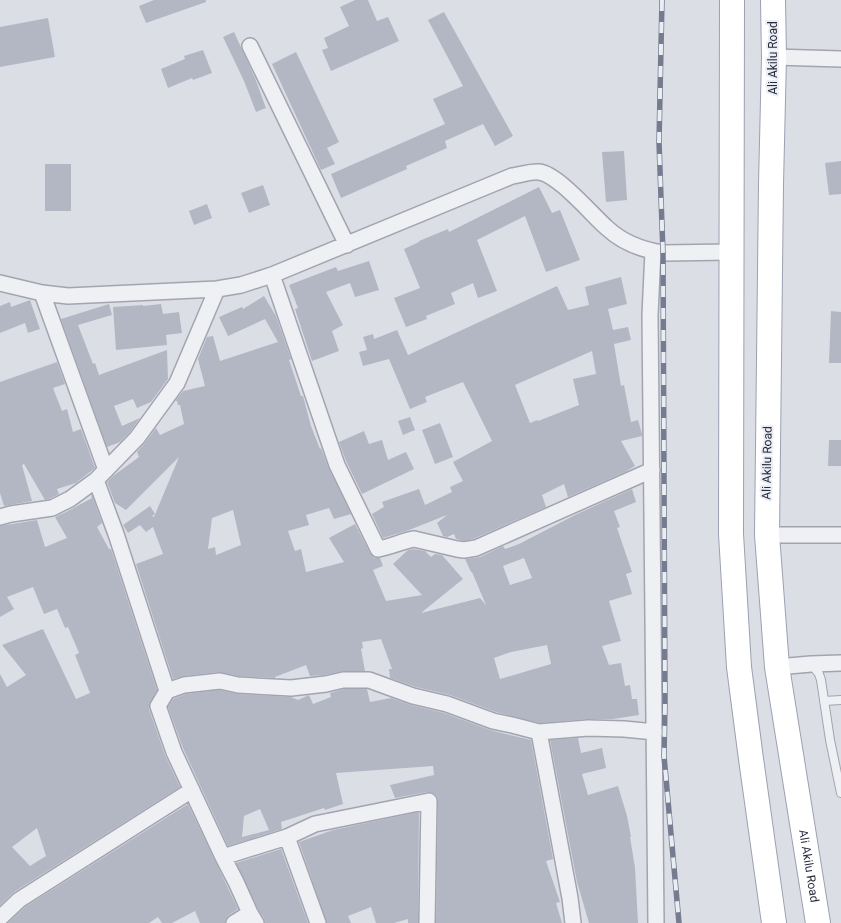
<svg xmlns="http://www.w3.org/2000/svg" width="841" height="923" viewBox="0 0 841 923" font-family="Roboto,sans-serif">
<style>
.building{fill:#b3b7c3;fill-rule:evenodd}
.lines{fill:none;stroke-linecap:round;stroke-linejoin:round}
.lane-casing{stroke:#a2a5b0;stroke-width:10}
.street-casing{stroke:#a2a5b0;stroke-width:18}
.primary-casing{stroke:#9ba1b2;stroke-width:26}
.lane{stroke:#eef0f4;stroke-width:8}
.street{stroke:#eef0f4;stroke-width:15}
.primary{stroke:#fff;stroke-width:24}
.rail-casing{stroke:#757c8f;stroke-width:5.5}
.rail{stroke:#ebedf4;stroke-width:4;stroke-dasharray:11;stroke-linecap:butt}
.labels{text-anchor:middle;dominant-baseline:central;stroke-width:4;stroke-linejoin:round;paint-order:stroke}
.street-label{font-size:12px;fill:#262b3c;stroke:#ebedf4}
</style>
<rect width="100%" height="100%" fill="#dcdee6"/>
<path class="building" d="M154,0H206V2L146,23L139,6Z
M355,0H368L377,21L388,17L399,41L331,71L322,50L328,48L324,38L349,26L340,7Z
M444,12L513,136L495,146L483,124L445,141L447,148L406,166L407,169L341,198L331,174L445,124L433,99L463,86L428,20Z
M48,18L55,57L0,67V27Z
M234,32L255,78L266,108L256,112L244,81L223,37Z
M203,50L212,73L193,80L192,78L168,88L161,69L185,59L184,56Z
M296,52L339,142L327,148L335,164L321,170L272,64Z
M624,151L627,200L606,202L602,152Z
M841,161V194L829,195L825,163Z
M45,164H71V211H45Z
M263,185L270,205L249,213L241,193Z
M539,187L552,213L560,210L580,260L546,272L525,216L477,240L497,291L478,298L473,283L451,293L455,304L426,316L427,319L406,327L394,298L420,288L404,249L419,242V241L448,229L449,232Z
M207,204L212,218L194,225L189,211Z
M369,261L379,290L355,297L350,283L326,292L343,325L332,331L339,351L312,361L295,309L298,308L289,285L336,267L338,271Z
M621,277L627,304L608,309L613,330L628,327L631,340L614,344L621,386L624,385L631,422L638,420L642,434V436L621,441L635,466L625,472L568,497L564,484L542,495L546,507L473,539L464,541L456,539L454,534L447,537L443,536L437,523L447,515L409,530L383,538L372,514L384,507L382,502L419,489L425,505L452,492L450,487L463,481L453,462L492,441L463,382L425,397L427,402L410,409L389,359L363,366L359,352L367,350L363,337L373,334L374,339L397,330L408,355L557,286L568,310L589,305L585,287ZM592,351L596,374L573,379L579,405L538,421L537,420L530,423L515,385Z
M264,296L276,316L291,359L289,360L301,396H303L311,426L320,449L321,448L329,469L351,514L334,519L329,508L306,515L309,525L288,531L295,551L301,549L306,572L344,562L329,538L355,524L370,553L374,558H380L383,566L373,570L386,601L422,595L393,564L408,550L414,549L425,551L431,557L435,554L442,555L463,579L421,613L480,598L486,605L472,572H471L465,559L480,557L503,546L505,549L519,544L577,514L632,489L636,502L614,511L620,527L617,528L632,572L626,574L632,594L609,601L621,641L602,646L609,665L621,663L625,686L630,685L632,699H637L639,715L613,719H587L540,723L496,712L450,695L416,687L390,678L389,669H392L381,639L362,642L363,648L361,649L365,671H343L324,675L310,676L306,665L275,677V678L239,676L219,672L183,676L173,679L136,564L163,554L153,527L146,532L140,525L128,533L123,525L150,506L155,514L152,516L154,517L179,457L126,510L115,503L107,482L113,476L139,457L137,452L144,444L156,428L160,435L184,424L180,405H178L177,401H175L183,391L205,386L198,359L207,337L213,336L220,361L278,342L265,319L228,336L219,317L242,307L243,309ZM233,510L241,545L216,555L215,547L208,549L212,518ZM524,558L532,578L510,585L503,566ZM547,645L551,664L500,679L494,658L511,652Z
M30,300L40,329L28,333L25,323L0,333V306L10,302L11,307Z
M109,304L112,315L78,325L93,364L95,363L99,375L167,350L168,379L151,402L137,408L133,399L114,406L122,426L140,418L130,432L120,442L107,447L61,319Z
M161,304L163,314L179,312L182,333L166,335L167,345L116,350L113,307L143,305V306Z
M831,311L841,312V363H829Z
M57,362L65,384L53,388L62,411L67,409L73,432L81,429L95,468L76,483L57,489L59,494L49,499L45,500L24,464L22,465L32,501L4,506L0,493V382Z
M410,417L415,430L403,435L398,421Z
M440,423L453,457L435,464L422,430Z
M364,431L369,444L382,440L388,460L406,452L414,469L362,494L346,461L339,442Z
M829,440H841V466H828Z
M92,495L102,523L97,527L109,549H111L157,690L150,702L149,709L165,755L180,787L14,892L0,905V674L7,687L26,675L2,645L43,629L76,699L90,693L75,655L79,653L68,627L65,628L57,609L44,614L33,587L7,597L14,609L0,617V526L37,520L45,547L67,538L55,517L66,512L92,498L91,496ZM37,828L46,856L30,866L12,847Z
M344,689H367L370,702L391,698L411,705L444,713L490,730L531,740L553,859L546,861L560,902L556,903L562,923H436L438,801L437,796L433,793L427,792L395,798L390,785L434,775L433,766L336,773L343,804L325,810L324,808L281,822L282,829L228,846L183,748L168,707L173,699L186,694L219,690L237,694L291,697L298,700L309,695L313,704L331,697L330,693ZM260,809L269,830L242,837L244,816Z
M578,738L581,753L602,748L606,768L582,774L588,795L618,786L627,816L631,837H630L635,868L638,923H589L577,882L550,740Z
M188,804L238,909L229,915L226,918L225,923H200L195,911L172,923H162L158,917L149,923H8L25,907Z
M419,812L418,923H408V919L394,923H376L371,907L348,916L351,923H327L299,842L333,830Z
M281,849L308,923H265L264,918L258,909L236,863Z"/>
<g class="lines">
<g class="lane-casing">
<path id="lane" d="M812,665L819,674L821,680L830,740L841,793
M824,701L841,700"/>
</g>
<g class="street-casing">
<path id="street" d="M250,46L347,245
M774,57L841,59
M653,251L650,315L656,923
M272,275L337,465L378,549C391,547 402,541 414,539L457,549L464,550L476,548L652,470
M0,283L42,293L68,296L217,289L241,285L272,275L512,176C520,175 531,171 539,172C558,174 592,215 607,228C622,242 643,250 663,253L731,252
M42,293L106,470
M96,480L116,534L167,691L158,706L174,752L223,857L236,882L250,913L256,923
M0,517L11,514L52,508L70,499L96,480L137,438L177,383L217,289
M767,535H841
M777,667L811,664L841,663
M167,691L184,685L220,681L238,685L291,688L326,684L343,680H369L413,696L447,704L493,721L512,725L539,732L588,728L624,729L655,732
M539,732L570,898L573,923
M287,837L318,923
M223,857L287,837L315,824L429,801L427,923
M0,918L19,900L192,790
M234,923L250,913"/>
</g>
<g class="primary-casing">
<g id="primary">
<path d="M732,0L731,534L739,667L751,759L774,923"/>
<path id="s1" d="M773,0L774,57L771,184L767,535L777,667L818,923"/>
</g>
</g>
<use href="#lane" class="lane"/>
<use href="#street" class="street"/>
<use href="#primary" class="primary"/>
<g class="rail-casing">
<path id="rail" d="M662,0L659,142L663,253L665,704L664,756L679,923"/>
</g>
<use href="#rail" class="rail"/>
</g>
<g class="labels">
<g class="street-label">
<text transform="translate(773 58) rotate(-90)">Ali Akilu Road</text>
<text transform="translate(767 463) rotate(-89)">Ali Akilu Road</text>
<text stroke="none"><textPath href="#s1" startOffset="869">Ali Akilu Road</textPath></text>
</g>
</g>
</svg>
